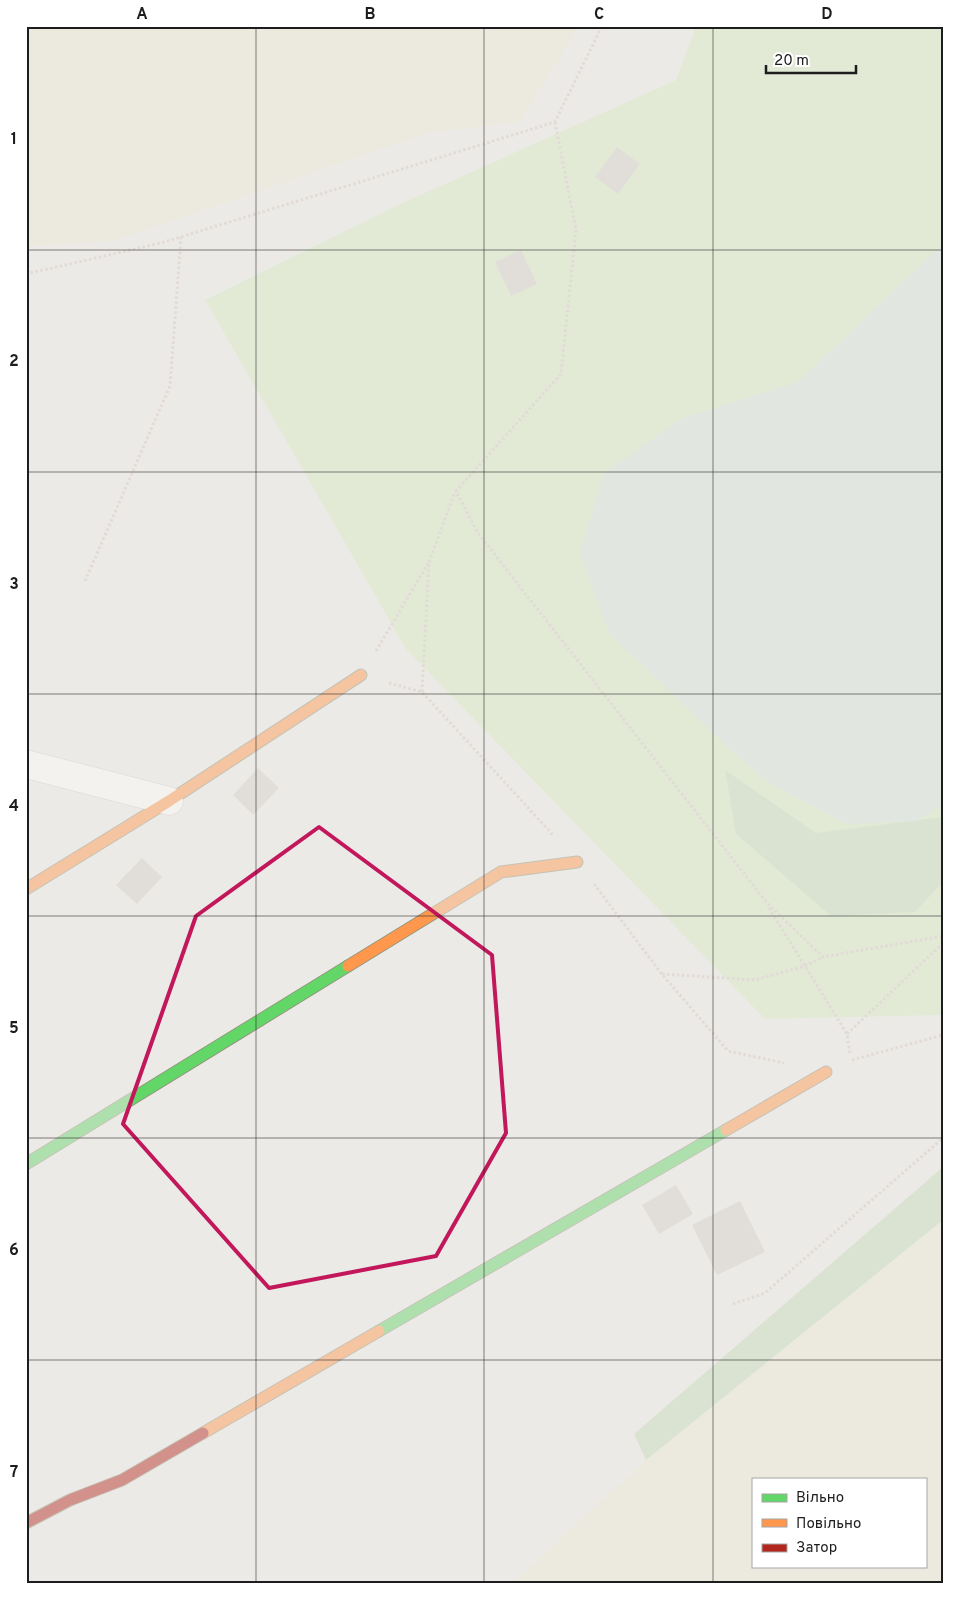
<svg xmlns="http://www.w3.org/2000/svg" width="969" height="1610" viewBox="0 0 969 1610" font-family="Overpass,sans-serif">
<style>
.farmland{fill:#ebecd8;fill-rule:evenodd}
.grass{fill:#d6ebc3}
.forest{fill:#c4dbba}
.wetland{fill:#d3e3da}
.building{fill:#d2d0cd}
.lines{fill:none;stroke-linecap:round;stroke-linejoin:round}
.street-casing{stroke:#c4c4c2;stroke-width:29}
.fast-casing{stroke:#93967e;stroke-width:13}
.slow-casing{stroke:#93967e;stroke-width:13}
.jam-casing{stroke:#93967e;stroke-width:13}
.path{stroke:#d6c8c5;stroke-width:3;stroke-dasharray:2.5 2.5;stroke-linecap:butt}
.street{stroke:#fcfcfb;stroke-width:28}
.fast{stroke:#63d668;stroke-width:11}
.slow{stroke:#ff974d;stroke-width:11}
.jam{stroke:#b3261e;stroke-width:11}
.marked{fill:none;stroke:#c2185b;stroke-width:4;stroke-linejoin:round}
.grid{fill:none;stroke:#1d1d1d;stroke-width:1;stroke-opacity:0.55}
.neatline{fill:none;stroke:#1d1d1d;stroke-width:2}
.grid-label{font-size:16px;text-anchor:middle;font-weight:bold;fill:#1d1d1d}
</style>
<rect width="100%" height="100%" fill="#eceae6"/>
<path class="farmland" d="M26,26H580L519,122L429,133L113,241L26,246Z
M943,1220V1584H511L646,1460ZM753,1479H925V1566H753Z"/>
<path class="grass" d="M696,26H943V1015L765,1019L406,649L205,300L398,205L676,80Z"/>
<path class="forest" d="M725,770L816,833L943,817V882L915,912L831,916L736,834Z
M943,1167V1220L646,1460L634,1434Z"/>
<path class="wetland" d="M943,244V804L917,821L847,824L771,784L731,750L609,633L580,553L604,473L683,418L798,382Z"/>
<path class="building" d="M617,147L640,164L618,194L595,177Z
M521,250L537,284L511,296L495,262Z
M258,768L279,788L253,815L233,795Z
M142,858L162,877L137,904L116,885Z
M676,1185L693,1214L659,1234L642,1205Z
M740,1201L765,1252L717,1275L692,1225Z"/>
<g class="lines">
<g class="street-casing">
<path id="street" d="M26,764L169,801"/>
</g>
<g class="fast-casing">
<path id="fast" d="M26,1164L348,966
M379,1331L726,1130"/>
</g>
<g class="slow-casing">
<path id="slow" d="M26,889L169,801L361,675
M348,966L501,872L577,862
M726,1130L826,1072
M203,1433L379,1331"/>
</g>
<g class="jam-casing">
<path id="jam" d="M26,1523L70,1500L122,1480L203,1433"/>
</g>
<path class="path" d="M555,122L576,230L561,374L456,491L478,533L767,903L823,957L943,936
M26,271L30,273L161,243L555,122L602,26
M85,581L170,386L181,237
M376,651L429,562
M389,683L422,692L553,835
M422,692L429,562L455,492
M594,884L661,973L728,1051L784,1063
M769,908L847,1034L850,1054
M662,974L755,980L805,966L823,957
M847,1034L943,943
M852,1060L943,1035
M733,1304L765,1293L943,1138"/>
<use href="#street" class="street"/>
<use href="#fast" class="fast"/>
<use href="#slow" class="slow"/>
<use href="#jam" class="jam"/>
</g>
<path d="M0 0H969V1610H0ZM319,827L492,955L506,1133L436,1256L269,1288L123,1124L196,916Z" fill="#eceae6" fill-opacity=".55" fill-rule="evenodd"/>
<path class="marked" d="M319,827L492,955L506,1133L436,1256L269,1288L123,1124L196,916Z"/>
<path class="grid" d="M256,26V1584M484,26V1584M713,26V1584M26,250H943M26,472H943M26,694H943M26,916H943M26,1138H943M26,1360H943"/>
<rect width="969" height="1610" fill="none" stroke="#ffffff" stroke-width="55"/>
<rect x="752" y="1478" width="175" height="90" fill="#ffffff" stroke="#a5a5a5"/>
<rect x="762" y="1494" width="25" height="8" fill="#63d668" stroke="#a5a5a5"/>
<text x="796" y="1502" font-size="15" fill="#1d1d1d">Вільно</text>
<rect x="762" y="1519" width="25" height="8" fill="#ff974d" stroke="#a5a5a5"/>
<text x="796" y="1528" font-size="15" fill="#1d1d1d">Повільно</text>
<rect x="762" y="1544" width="25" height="8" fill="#b3261e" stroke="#a5a5a5"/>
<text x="796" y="1552" font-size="15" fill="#1d1d1d">Затор</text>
<path d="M766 65v8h90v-8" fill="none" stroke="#1d1d1d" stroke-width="2.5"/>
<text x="774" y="65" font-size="15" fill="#1d1d1d" stroke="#ffffff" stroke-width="4" paint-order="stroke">20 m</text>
<rect x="28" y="28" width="914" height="1554" class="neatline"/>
<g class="grid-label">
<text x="142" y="19">A</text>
<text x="370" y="19">B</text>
<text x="599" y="19">C</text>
<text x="827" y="19">D</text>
<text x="14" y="144">1</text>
<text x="14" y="366">2</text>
<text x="14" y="589">3</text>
<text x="14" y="811">4</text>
<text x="14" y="1033">5</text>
<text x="14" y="1255">6</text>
<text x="14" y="1477">7</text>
</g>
</svg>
